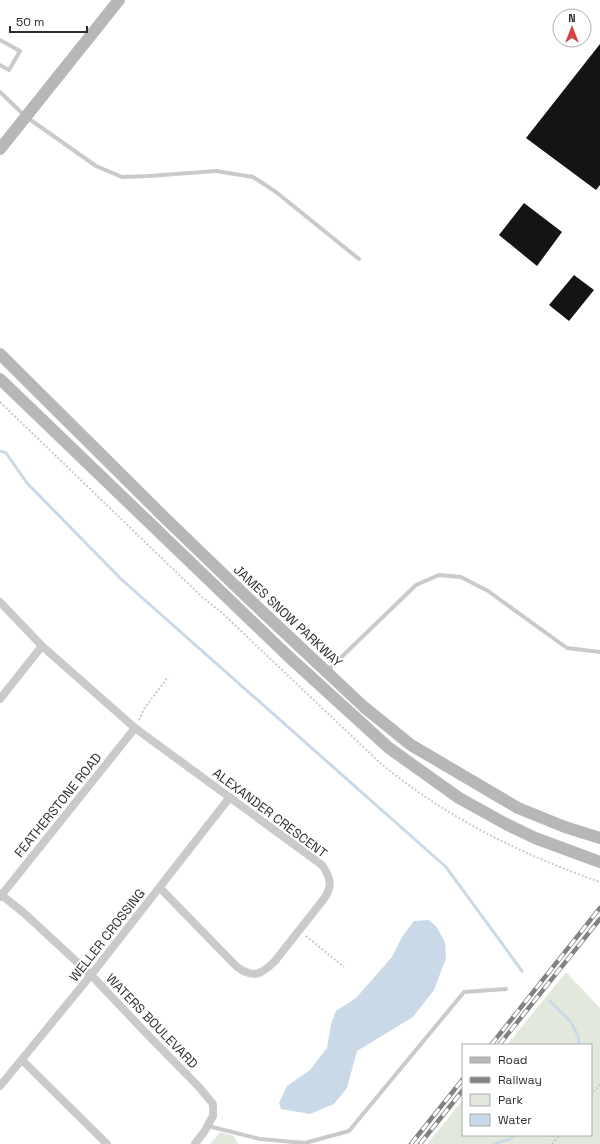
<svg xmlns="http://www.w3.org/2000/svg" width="600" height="1144" viewBox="0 0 600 1144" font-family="'Space Grotesk',sans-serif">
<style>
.green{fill:#e2e9dc}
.water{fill:#cad9e7}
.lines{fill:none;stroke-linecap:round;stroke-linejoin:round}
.stream{stroke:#cad9e7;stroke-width:3}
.building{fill:#141414}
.path{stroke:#cacaca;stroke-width:2;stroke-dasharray:2 2;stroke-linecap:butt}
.service{stroke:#cacaca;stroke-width:4}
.minor{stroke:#cacaca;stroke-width:8}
.secondary{stroke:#b7b7b7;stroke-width:12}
.rail-casing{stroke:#828282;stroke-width:4.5}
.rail{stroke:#fff;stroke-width:3;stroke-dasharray:9;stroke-linecap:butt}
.labels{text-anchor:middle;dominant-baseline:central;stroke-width:4;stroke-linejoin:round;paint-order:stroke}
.street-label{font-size:13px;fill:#2d2d2d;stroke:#fff}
</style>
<rect width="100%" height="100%" fill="#fff"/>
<path class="green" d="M566,972L600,1008V1144H427L463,1100V1135H591V1045H507Z
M220,1132L234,1136L238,1144H210Z"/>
<path class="water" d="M429,920L436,926L445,942L446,958L434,990L413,1017L357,1051L347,1088L334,1104L310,1114L281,1109L279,1103L287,1086L310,1070L327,1048L331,1024L336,1011L356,998L392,957L402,937L414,921Z"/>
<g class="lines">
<path class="stream" d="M0,451L6,453L27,483L121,579L446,867L522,971
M550,1001L571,1022L579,1038L578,1045
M494,1144L510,1139L514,1135"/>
</g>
<path class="building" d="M600,44V185L596,190L526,138Z
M524,203L562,232L537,266L499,235Z
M574,275L594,290L569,321L549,305Z"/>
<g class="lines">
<path class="path" d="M0,402L202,597L221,612L378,761C443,816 520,854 600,882
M139,720L144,709L168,677
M306,936L344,967
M591,1095L600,1084
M552,1144L560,1135"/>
<path class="service" d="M0,40L20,51L9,70L0,65
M0,92L25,116L96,166L122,177L149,176L216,171L253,177L276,192L359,259
M327,671L416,585L439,575L461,577L488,591L567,648L600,652
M208,1126L260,1139L305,1143L349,1131L464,992L506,989"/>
<path class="minor" d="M0,602L42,646L135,728L322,865C331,878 333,887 323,900L275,961C262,974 254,979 237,967L160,888
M0,699L42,646
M0,894L24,913L91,975L145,1032L199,1087L213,1104V1116L204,1132L195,1144
M0,897L135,728
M22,1060L107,1144
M0,1086L91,975L230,797"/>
<path class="secondary" d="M0,149L119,0
M0,354L166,519L249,599L364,707L411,745L518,808L565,827L600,838
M0,379L288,656L389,748L459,798L506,824L535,838L600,862"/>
<g class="rail-casing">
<path id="rail" d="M491,1045L600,908
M499,1045L600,919
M411,1144L463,1079
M420,1144L463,1090"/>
</g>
<use href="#rail" class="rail"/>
</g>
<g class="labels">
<g class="street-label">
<text transform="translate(288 616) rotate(43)">JAMES SNOW PARKWAY</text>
<text transform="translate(58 805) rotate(-51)">FEATHERSTONE ROAD</text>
<text transform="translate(270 813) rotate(37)">ALEXANDER CRESCENT</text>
<text transform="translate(107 935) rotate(-52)">WELLER CROSSING</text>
<text transform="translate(152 1021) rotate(46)">WATERS BOULEVARD</text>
</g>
</g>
<rect x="462" y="1044" width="130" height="92" fill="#ffffff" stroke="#ababab"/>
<rect x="470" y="1057" width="20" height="6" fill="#b7b7b7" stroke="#ababab"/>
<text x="498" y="1064" font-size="12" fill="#2d2d2d">Road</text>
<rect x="470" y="1077" width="20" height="6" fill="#828282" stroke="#ababab"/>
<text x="498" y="1084" font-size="12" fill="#2d2d2d">Railway</text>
<rect x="470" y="1094" width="20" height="12" fill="#e2e9dc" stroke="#ababab"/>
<text x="498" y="1104" font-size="12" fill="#2d2d2d">Park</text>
<rect x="470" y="1114" width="20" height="12" fill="#cad9e7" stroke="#ababab"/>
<text x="498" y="1124" font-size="12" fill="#2d2d2d">Water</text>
<g transform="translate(572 28)"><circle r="19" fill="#ffffff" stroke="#ababab"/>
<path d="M0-3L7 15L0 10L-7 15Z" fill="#d34641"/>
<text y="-6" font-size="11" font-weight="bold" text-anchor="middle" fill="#2d2d2d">N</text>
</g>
<path d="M10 26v6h77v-6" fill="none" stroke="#2d2d2d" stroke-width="2"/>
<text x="16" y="26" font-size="12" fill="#2d2d2d" stroke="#ffffff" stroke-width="3" paint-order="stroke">50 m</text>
</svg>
